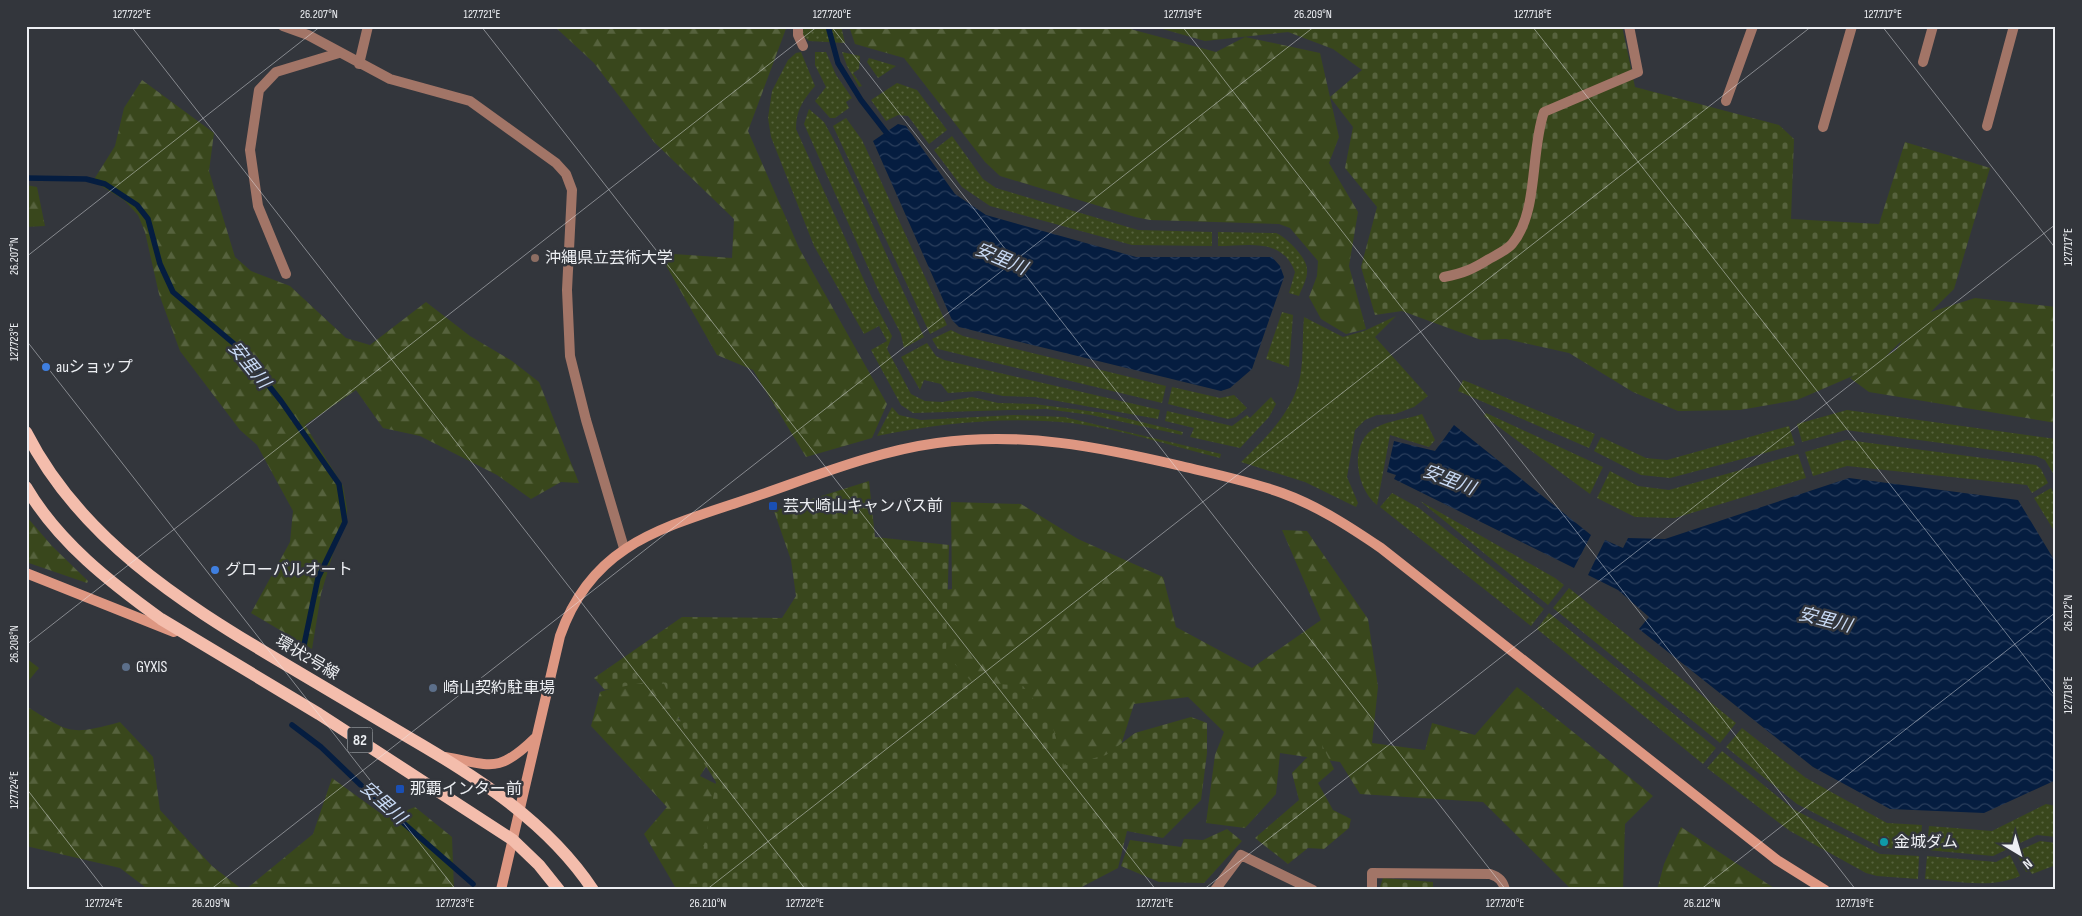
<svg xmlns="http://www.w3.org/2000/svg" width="2082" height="916" viewBox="0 0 2082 916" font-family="'Sofia Sans Condensed','Noto Sans JP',sans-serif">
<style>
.grass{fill:url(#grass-dots)}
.forest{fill:url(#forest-firs)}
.cemetery{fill:url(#cemetery-stones)}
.water{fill:url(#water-waves)}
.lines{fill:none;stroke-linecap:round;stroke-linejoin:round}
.stream{stroke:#051d40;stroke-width:5.5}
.street{stroke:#a27567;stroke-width:10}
.secondary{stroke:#de9782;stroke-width:10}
.primary{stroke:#f4bdac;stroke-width:12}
.ticks{fill:none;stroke:#edeff3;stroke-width:1;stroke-opacity:0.45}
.education-dot{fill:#8d6e63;stroke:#33363c;stroke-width:2}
.shop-dot{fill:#3f7fe0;stroke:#33363c;stroke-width:2}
.transit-dot{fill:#1a4fb4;stroke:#33363c;stroke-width:2}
.service-dot{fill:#5c6f8a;stroke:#33363c;stroke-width:2}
.culture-dot{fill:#0f9aa8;stroke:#33363c;stroke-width:2}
.labels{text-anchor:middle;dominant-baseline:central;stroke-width:5;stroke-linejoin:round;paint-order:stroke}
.shield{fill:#33363c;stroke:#b5b8bc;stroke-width:1}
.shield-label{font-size:15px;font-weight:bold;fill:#edeff3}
.poi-label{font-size:16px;fill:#edeff3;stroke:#33363c;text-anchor:start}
.street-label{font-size:16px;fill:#edeff3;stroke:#33363c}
.water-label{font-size:18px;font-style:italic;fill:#c9dbf6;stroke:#33363c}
.neatline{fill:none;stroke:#edeff3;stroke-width:2}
.ticks-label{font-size:12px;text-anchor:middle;fill:#edeff3}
</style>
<defs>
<pattern id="grass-dots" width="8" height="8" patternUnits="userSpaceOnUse" patternTransform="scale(1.25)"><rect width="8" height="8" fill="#39471c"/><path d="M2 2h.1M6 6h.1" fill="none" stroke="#56623d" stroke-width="1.8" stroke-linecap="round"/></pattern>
<pattern id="forest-firs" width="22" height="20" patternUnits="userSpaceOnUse" patternTransform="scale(1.25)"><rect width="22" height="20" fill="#39471c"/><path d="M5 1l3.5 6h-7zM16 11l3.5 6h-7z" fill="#56623d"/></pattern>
<pattern id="cemetery-stones" width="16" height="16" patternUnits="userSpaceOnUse" patternTransform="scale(1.25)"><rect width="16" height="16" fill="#39471c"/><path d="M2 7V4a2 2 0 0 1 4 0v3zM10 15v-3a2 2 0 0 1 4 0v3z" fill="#56623d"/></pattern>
<pattern id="water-waves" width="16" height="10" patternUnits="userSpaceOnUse" patternTransform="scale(1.25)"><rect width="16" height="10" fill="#051d40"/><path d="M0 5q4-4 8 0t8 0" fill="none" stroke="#2a3e5c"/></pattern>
</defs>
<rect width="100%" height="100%" fill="#33363c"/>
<path class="grass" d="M802,26H841L845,43L809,41L803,36Z
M801,52L815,86C803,100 796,110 796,129L872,298L892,336L887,349L911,394L925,401L942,402L972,397L998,403L1034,404L1104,413L1183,432L1182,435L1091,415L1046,409L913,413L901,405L871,350L887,341L879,326L864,334L814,246L771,137L768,118L772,91L788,60L796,53Z
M815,52H826L836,75L852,98L846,102L849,108L835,118H830L815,101L826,87L815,65Z
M842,52L860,56L859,69L853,73L862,86L859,87L847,66Z
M869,58L896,66L878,78L867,62Z
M897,83L917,90L947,130L929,144L908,116L898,115L886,121L871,100Z
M809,109L824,122L837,146L924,337L904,348L901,334L879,292L804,124Z
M846,118L862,140L947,325L930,334L833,126Z
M952,136L983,179L996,188L1138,230L1212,232V246L1132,245L990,206L962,187L934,150Z
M1218,232L1276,233C1286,237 1307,258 1307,269C1308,278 1302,288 1299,296L1289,293L1295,272C1282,237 1248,246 1218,246Z
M1282,312L1293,315L1289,367L1266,359Z
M1396,316L1375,337L1428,396L1414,407L1395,414L1377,415L1365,420L1355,430L1347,477L1358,503L1356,507L1305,482L1241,462C1264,440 1290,415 1299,382C1304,362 1302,338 1304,317L1343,337L1364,331Z
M951,330L963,336L1166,386L1162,403L938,349L932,339Z
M927,343L936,356L944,360L1160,410L1158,419L1035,397L1003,396L979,391L948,393L941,384L924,380L920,390L901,357Z
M1463,380L1595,434L1589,448L1458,391Z
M1172,387L1220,398L1234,395L1247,408L1236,417L1228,419L1168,404Z
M1271,397L1276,404L1269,417L1240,448L1190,437L1194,428L1165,421L1167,411L1232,426L1247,415L1250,418Z
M892,407L899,415L921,420L1014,415L1064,417L1221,454L1220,458C1171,446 1121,429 1071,423C1005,416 942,423 877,436Z
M1847,410L2056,439V478L2045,460L2036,456L1846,430L1802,442L1797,424Z
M1486,413L1603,467L1590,494L1484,416Z
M1422,414L1435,440L1429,447L1390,435L1377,505C1355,488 1348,440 1377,427C1390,420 1408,419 1422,414Z
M1789,426L1795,445L1670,478L1641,475L1594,451L1601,437L1646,458L1667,460Z
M1847,440L2036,465L2041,469L2048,483L2032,493L2027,485L1847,466L1813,476L1805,452Z
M1798,454L1806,478L1675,518L1635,517L1597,498L1610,471L1638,486L1669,490Z
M2051,488L2056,497V534L2034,498Z
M1392,493L1419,508L1544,609L1531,626L1380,507Z
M1420,501L1555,578L1564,585L1548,605Z
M1569,588L1736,723L1720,743L1553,608Z
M1549,613L1716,748L1703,764L1537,629Z
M1742,728L1806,778L1887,823L1922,825L1920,850L1882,848L1797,804L1726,747Z
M1722,751L1793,809L1880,854L1919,856L1918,879L1877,876L1866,873L1790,831L1707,768Z
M2046,804L2056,806V837L2037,835L1993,856L1927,850L1929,826L1992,831Z
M2040,841L2056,843V865L2032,874L2030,871L2026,872L2016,852Z
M2010,855L2020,876C1990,889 1957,881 1925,879L1927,856L1996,862Z"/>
<path class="forest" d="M554,26H787L748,131L799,248L887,404L872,438L806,457L753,370L717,355L659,253L732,258L734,219L654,142L594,63Z
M849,26H1119L1216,52L1245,37L1320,53L1339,137L1329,163L1358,212L1349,266L1366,329L1346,334L1321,319L1309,297L1317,276L1318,261L1290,228L1279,224L1150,220L1135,217L1000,176L985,162L904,58L855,44Z
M142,80L214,133L209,171L235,257L251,271L290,286L346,338L370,345L426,302L470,336L512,361L539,382L579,483L561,482L531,499L497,475L420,436L383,428L356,390L305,425L343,486L347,509V521L336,543L321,594L312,649L251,613L290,542L293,511L257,445L240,430L180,351L159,294L145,232L138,215L124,200L93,181L115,146L124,108Z
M26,185L37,187L45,226L26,227Z
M1975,298L2056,307V423L1869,392L1850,378L1896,350L1918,316Z
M951,502L1021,504L1078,539L1163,577L1176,627L1252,668L1321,620L1282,530L1307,531L1368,619L1378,687L1372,743L1425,750L1432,723L1475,735L1517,687L1653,796L1625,824L1623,890H1572L1483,802L1360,794L1340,762L1280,753L1276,794L1245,828L1206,823L1215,755L1224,732L1188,697L1134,704L1115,764L1114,824L777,890H677L644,834L667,807L591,726L600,692L678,668L704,710L678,718L715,753L700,776L740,796L914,595L952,589Z
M26,516L52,546L88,581L87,583L26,562Z
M26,658L39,668L26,684Z
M26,706C70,733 69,736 120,722L153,757L160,810L212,866L243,890H149L120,868L26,846Z
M332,778L387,818L415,807L452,837L454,890H245L313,834Z
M1681,827L1777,890H1657L1664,864Z"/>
<path class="cemetery" d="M1152,26H1622L1635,87L1779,125L1794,139L1791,219L1879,224L1905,142L1990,168L1954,289L1876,366L1797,400L1740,410L1678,411L1633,392L1569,353L1506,339L1481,340L1402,311L1375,315L1361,267L1377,207L1345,168L1353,127L1330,97L1362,70L1333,49L1288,32L1205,41Z
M869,481L875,537L949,545L946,655L972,682L1023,686L1051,721L1064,766L1106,755L1135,733L1191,717L1207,723V753L1201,800L1163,838L1127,831L1118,868L1076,890H696L716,782L689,740L662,679L605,690L594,678L682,617L782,618L796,596L791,560L774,511Z
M1321,743L1334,769L1318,783L1333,810L1351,819L1349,828L1324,849L1308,848L1288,864L1255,838L1299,800L1292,773Z
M1227,829L1242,841L1204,883L1159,882L1121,866L1130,840L1181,847L1184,839L1203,840Z
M1383,878L1433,882V890H1379Z"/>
<path class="water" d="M898,124L906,126L955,194L986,215L1136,257H1272L1280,266L1284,277L1252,369L1230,388L1221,391L959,327L952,320L873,141Z
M1454,425L1591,535L1574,568L1394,479L1396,475L1387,472L1394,441L1435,451Z
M1849,478L2018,500L2056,563V780L1984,813L1890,809L1813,767L1639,629L1649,617L1618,590L1588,575L1605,540L1623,548L1628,538L1665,539Z"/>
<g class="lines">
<path class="stream" d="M828,26L838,63L861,100L889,136
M26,178L86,179L105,184L137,205L148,219L160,264L173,292L239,348L281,401L339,484L345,522L318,578L304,645
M292,725L321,747L368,792L473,884"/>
<path class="street" d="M283,26L308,35L390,79L470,101L556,163L566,174L572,190L567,290L570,356L586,420L624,548
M798,26V35L803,46
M1923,62L1933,26
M359,64L368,26
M1726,101L1753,26
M1987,126L2014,26
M1823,127L1852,26
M286,274L258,206L250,150L259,90L276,72L339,53
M1444,277C1464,273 1473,269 1489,259C1496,255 1507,250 1512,244C1539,212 1530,152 1544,112L1638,72L1629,26
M1215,890L1241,855L1313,890
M1372,890V873L1490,874C1499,877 1503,881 1505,890"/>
<path class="secondary" d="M26,573L174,632
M445,757C492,765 498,774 535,738
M501,890L560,636C592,544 662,528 745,500C808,479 871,452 937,443C1021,431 1100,447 1181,466C1214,474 1249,481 1282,493C1318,506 1350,527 1381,548L1777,860L1825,890"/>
<path class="primary" d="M26,432C79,537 180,602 278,660C321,685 364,711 408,737C477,777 548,822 593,890
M26,487C58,542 111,583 161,619L319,714L513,840L539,865L559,890"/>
</g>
<path class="ticks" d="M131,26L806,890M481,26L1156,890M831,26L1506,890M1182,26L1856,890M1532,26L2056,697M1882,26L2056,249M26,257L321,26M26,340L456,890M26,645L818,26M26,788L105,890M210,890L1315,26M706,890L1812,26M1203,890L2056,224M1700,890L2056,612"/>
<circle class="education-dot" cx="535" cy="258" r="5"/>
<g class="shop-dot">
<circle cx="46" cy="367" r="5"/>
<circle cx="215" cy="570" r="5"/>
</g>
<g class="transit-dot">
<rect x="768" y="501" width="10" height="10" rx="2.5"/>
<rect x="395" y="784" width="10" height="10" rx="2.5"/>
</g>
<g class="service-dot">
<circle cx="126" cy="667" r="5"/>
<circle cx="433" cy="688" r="5"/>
</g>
<circle class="culture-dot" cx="1884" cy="842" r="5"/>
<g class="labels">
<rect class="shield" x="347.5" y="727.5" width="25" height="25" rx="4"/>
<g class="shield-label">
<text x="360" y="740">82</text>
</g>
<g class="poi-label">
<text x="545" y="258">沖縄県立芸術大学</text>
<text x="56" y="367">auショップ</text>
<text x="783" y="506">芸大崎山キャンパス前</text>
<text x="225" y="570">グローバルオート</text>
<text x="136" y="667">GYXIS</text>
<text x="443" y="688">崎山契約駐車場</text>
<text x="410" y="789">那覇インター前</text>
<text x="1894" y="842">金城ダム</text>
</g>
<g class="street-label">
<text transform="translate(307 658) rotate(31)">環状2号線</text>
</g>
<g class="water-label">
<text transform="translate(1001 259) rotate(23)">安里川</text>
<text transform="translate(249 365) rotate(51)">安里川</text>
<text transform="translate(1449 480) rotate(21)">安里川</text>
<text transform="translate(1825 620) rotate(14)">安里川</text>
<text transform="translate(383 803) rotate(42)">安里川</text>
</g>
</g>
<rect width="2082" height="916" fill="none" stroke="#33363c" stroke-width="55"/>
<g transform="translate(2020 854) rotate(142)" stroke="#33363c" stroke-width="4" paint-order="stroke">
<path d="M0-4L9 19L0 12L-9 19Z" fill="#edeff3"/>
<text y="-8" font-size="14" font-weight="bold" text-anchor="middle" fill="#edeff3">N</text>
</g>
<rect x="28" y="28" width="2026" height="860" class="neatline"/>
<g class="ticks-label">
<text x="132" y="18">127.722°E</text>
<text x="319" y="18">26.207°N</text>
<text x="482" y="18">127.721°E</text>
<text x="832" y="18">127.720°E</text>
<text x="1183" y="18">127.719°E</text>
<text x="1313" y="18">26.209°N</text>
<text x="1533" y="18">127.718°E</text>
<text x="1883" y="18">127.717°E</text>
<text transform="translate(2068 247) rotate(-90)" y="4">127.717°E</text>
<text transform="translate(14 256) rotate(-90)" y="4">26.207°N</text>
<text transform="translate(14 342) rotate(-90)" y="4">127.723°E</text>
<text transform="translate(2068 613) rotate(-90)" y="4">26.212°N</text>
<text transform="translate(14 644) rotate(-90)" y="4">26.208°N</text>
<text transform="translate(2068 695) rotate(-90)" y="4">127.718°E</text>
<text transform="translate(14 790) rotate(-90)" y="4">127.724°E</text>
<text x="104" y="907">127.724°E</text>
<text x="211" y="907">26.209°N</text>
<text x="455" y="907">127.723°E</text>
<text x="708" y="907">26.210°N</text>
<text x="805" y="907">127.722°E</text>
<text x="1155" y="907">127.721°E</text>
<text x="1505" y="907">127.720°E</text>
<text x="1702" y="907">26.212°N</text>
<text x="1855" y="907">127.719°E</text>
</g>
</svg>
